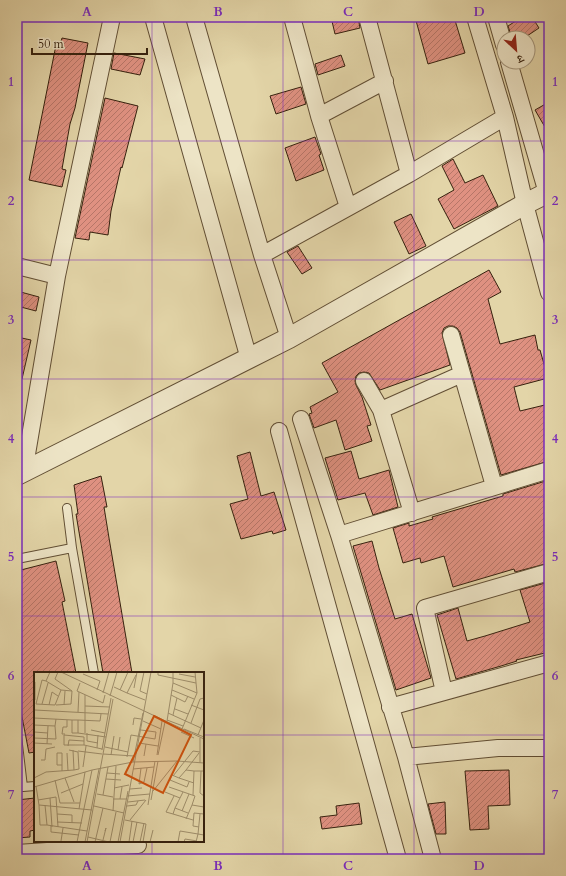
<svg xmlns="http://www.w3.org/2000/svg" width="566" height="876" viewBox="0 0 566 876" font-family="Cardo,'Noto Serif Devanagari',serif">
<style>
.building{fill:url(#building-hatch);stroke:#36210e}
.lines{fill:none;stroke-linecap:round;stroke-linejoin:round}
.service-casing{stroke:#614e34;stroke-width:10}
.minor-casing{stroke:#614e34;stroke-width:18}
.tertiary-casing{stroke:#614e34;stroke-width:22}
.service{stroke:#ede4c6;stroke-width:8}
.minor{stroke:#ede4c6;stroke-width:16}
.tertiary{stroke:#ede4c6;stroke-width:20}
.grid{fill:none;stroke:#7b2cbf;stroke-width:1;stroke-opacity:0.55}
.inset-road{fill:none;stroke:#9e8d6a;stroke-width:1}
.view{fill:#cd510c;fill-opacity:0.15;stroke:#cd510c;stroke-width:2}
.inset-edge{fill:none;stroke:#36210e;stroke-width:2}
.neatline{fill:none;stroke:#7b2cbf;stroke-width:1.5}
.grid-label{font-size:13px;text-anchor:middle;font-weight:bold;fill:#7b2cbf}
</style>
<defs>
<pattern id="building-hatch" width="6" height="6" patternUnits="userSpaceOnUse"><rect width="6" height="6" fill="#df9181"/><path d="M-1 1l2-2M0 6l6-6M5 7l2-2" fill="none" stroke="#b67668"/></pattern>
</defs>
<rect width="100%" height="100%" fill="#e3d5a8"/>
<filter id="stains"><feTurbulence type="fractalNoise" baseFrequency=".005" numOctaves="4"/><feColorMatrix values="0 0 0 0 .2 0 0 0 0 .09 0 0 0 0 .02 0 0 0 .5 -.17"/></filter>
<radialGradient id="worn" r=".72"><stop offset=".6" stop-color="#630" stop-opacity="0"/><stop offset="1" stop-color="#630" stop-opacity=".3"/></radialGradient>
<path class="building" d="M331,17H358L360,28L335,34Z
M415,17H454L465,53L428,64Z
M522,17H532L539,28L524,38H512L508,26Z
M62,38L88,43L75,108L70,124L62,169L66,170L62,187L29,180L56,45H60Z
M114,53L145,59L140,75L111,69Z
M341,55L345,66L318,75L315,64Z
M301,87L306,104L276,114L270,96Z
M105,98L138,106L122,168L121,167L111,211L108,235L90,232L89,240L75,238Z
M549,102V134L535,110Z
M315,137L321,154L319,155L324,170L296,181L285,148Z
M453,159L465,183L483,175L498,206L454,229L438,199L454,190L442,166Z
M411,214L426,246L409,254L394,222Z
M298,246L312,268L302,274L287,252Z
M489,270L501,292L488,299L500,344L535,335L538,350H540L548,378L514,387L520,411L549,404V461L501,475L460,332L457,328L453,326H448L444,328L442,333L450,365L380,390L369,373L364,372L359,373L356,376L355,381L356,385L362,397L371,425L367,426L372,441L345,450L336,420L314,428L309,414L312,413L310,407L338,392L322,363Z
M17,291L39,297L36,311L17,306Z
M17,337L31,340L22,379L17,378Z
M351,451L359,479L389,470L398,507L373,515L365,493L338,500L325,458Z
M250,452L261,496L274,492L286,530L273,534L272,531L241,539L230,504L248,499L237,456Z
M101,476L107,507H104L109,538L132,673H103L79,532L76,514H78L74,485Z
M549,480V563L515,572L514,569L453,587L444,556L421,563L420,558L403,563L393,528L409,523V526L433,519L432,517L503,496V494Z
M372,541L379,568L395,619L412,614L431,678L396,690L353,546Z
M56,561L65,601L62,602L76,673H35V752L29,753L17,691V571Z
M549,582V652L516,660L517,661L501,666L456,679L437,615L458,608L467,641L485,636L530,622L520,590Z
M509,770L510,805L488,806L489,829L470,830L465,771Z
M35,798V830L30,831V837L17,838V800Z
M445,802L446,834H436L428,804Z
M359,803L362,824L322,829L320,817L337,815L336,806Z"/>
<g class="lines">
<g class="service-casing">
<path id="service" d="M67,508L72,548L94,673
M17,559L72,548
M17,736L23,787L35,786"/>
</g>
<g class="minor-casing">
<path id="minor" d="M153,17L249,359
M194,17L262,255L289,338
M292,17L319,116L348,207
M367,17L409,174
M475,17L505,117L525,204L549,293
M496,17L504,45
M509,62L549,200
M319,116L385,81
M262,255L409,174L505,117
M17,266L57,276
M451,335L494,486
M364,381L381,410L412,513
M381,410L462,374
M301,419L339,535L406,757L433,859
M279,431L398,859
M24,472L57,276L112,17
M339,535L549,470
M444,692L425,608L549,572
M390,707L549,663
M406,757L498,748H549
M17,853L138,845"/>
</g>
<g class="tertiary-casing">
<path id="tertiary" d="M17,475L289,338L525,204L549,192"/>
</g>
<use href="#service" class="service"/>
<use href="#minor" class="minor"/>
<use href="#tertiary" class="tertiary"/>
</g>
<path class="grid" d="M152,17V673M283,17V859M414,17V859M17,141H549M17,260H549M17,379H549M17,497H549M17,616H549M17,735H35M203,735H549M152,841V859"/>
<g transform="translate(34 672)">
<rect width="170" height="170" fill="#e3d5a8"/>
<path class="inset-road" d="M16,0L12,9L8,8L2,32L21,33L27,18M27,0L170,67M110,0L106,19L113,22M124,0V3L162,11M49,2L66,9L63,18M145,2L161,5M12,9L27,18L38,19L21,7L24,0M1,10V28M46,11L43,19L67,30L69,31L71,23M139,11L163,21M80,15L93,21L102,3M100,16L103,0M86,18L94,0M138,18L160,27M69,21L75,0M93,21L111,28M137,23L151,30L154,24M76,24L83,0M8,32L14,11M15,33L18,20L24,24M22,33L37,32L38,19M30,33L31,19M157,33L170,38M51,34L76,35M141,37L154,42M1,38L74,42M44,40L45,20M134,41L167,56M139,43L143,26M0,46L38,48M44,48L66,49L67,42M133,48L149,54M109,49L127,57M133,49L139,11V0M157,51L166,27L170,26M0,53L21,54L22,47M99,53L100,46L107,47M148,57L163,21L161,0M150,57L170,65M57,58L71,61M107,58L122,60M0,60L14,61M147,60L160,66M44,61H38V48H44V61L72,65M51,61V23M53,61V69L64,71M31,62H28L29,55H33V48M164,63L170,48M0,66L22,67L21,54M0,71L18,72M105,71L124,74M13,72L14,54M50,73H30V63L50,65V73L68,77M34,74L35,68L50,69M71,75L94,80M63,76L64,63M35,78L44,80L45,97L40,98M68,78L77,26M84,78L86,65M44,79L68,82M33,81L34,99M69,82L100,84M77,83L80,64M123,83L128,49M124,83L131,50M110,84L112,72M93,85L97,63L121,67L122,60M7,88H11L12,77L21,75M99,90L109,41M166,91V66M28,93H23V81H28V99M49,95L52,74M107,96L105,112L110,110L113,96M99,97L120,95M152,98L165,81M167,99L166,121L170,124M73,101L86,102M139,104L159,79L166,80M0,106L12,100L40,98L39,78M31,106L40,130M145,106L160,111M72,107L87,108M21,108L26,131H46M155,110L153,115L136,108L138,103L145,106L152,98L160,99M2,114L5,133L58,138M0,115L58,98L99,90L143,89L170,91M135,115L161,124L158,133L170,135M80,116L95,113M96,117L108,116M119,119L143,89M131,120L146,126M27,121L49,112M63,122L79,125M69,123L74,95M159,123L160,99H170M93,124L116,122M16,126L18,155M79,127H92M86,127L88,115M4,128L22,125L24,155M117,128L124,89M94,130L111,128M5,133L6,153H13M11,133L13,153L53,159M114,133L121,89M60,134L90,141M93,134L102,133L104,129M141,136L149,120M45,137L51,100M79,139L82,94M148,139L155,122M154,141L141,136L139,142L159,148M23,142L38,143V151M139,142L132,140L140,124M166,142L164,162L170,163M152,147L158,133M91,148L112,152L109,170M96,148L112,128M23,150L48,151M17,154V160L45,163M165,155L159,154L160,141L170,142M54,165L75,170M69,168L72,156L71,159M27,169L29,156M43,170L58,98M51,170L65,97M53,170L79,27M61,170L69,136M76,170L82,140M84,170L94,119M86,170L117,0M95,170L98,149M99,170L103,150M106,170L110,151M116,170L119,158M144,170L146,159L164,162L162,170M150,170L151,167L163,169"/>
<path class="view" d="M120,44L157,63L129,121L91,102Z"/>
<rect width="170" height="170" class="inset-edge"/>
</g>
<rect width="566" height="876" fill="none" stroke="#e3d5a8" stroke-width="44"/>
<g transform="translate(516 50) rotate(154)"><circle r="19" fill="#ede4c6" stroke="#a4967c"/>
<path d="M0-3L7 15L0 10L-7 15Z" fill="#8f2418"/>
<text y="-6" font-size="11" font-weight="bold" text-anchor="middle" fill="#36210e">उ</text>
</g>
<path d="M32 48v6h115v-6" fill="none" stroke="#36210e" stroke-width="2"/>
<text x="38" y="48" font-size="12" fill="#36210e" stroke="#ede4c6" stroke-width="3" paint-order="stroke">50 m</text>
<rect x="22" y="22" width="522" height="832" class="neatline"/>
<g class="grid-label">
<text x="87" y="16">A</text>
<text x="218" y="16">B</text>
<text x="348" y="16">C</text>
<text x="479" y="16">D</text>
<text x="11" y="86">1</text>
<text x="555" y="86">1</text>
<text x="11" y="205">2</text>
<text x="555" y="205">2</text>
<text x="11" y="324">3</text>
<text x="555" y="324">3</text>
<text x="11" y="443">4</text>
<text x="555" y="443">4</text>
<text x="11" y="561">5</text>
<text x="555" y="561">5</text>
<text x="11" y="680">6</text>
<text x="555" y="680">6</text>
<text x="11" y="799">7</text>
<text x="555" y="799">7</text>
<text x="87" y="870">A</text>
<text x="218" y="870">B</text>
<text x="348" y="870">C</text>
<text x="479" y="870">D</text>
</g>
<rect width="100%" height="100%" filter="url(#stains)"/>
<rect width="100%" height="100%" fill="url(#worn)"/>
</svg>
